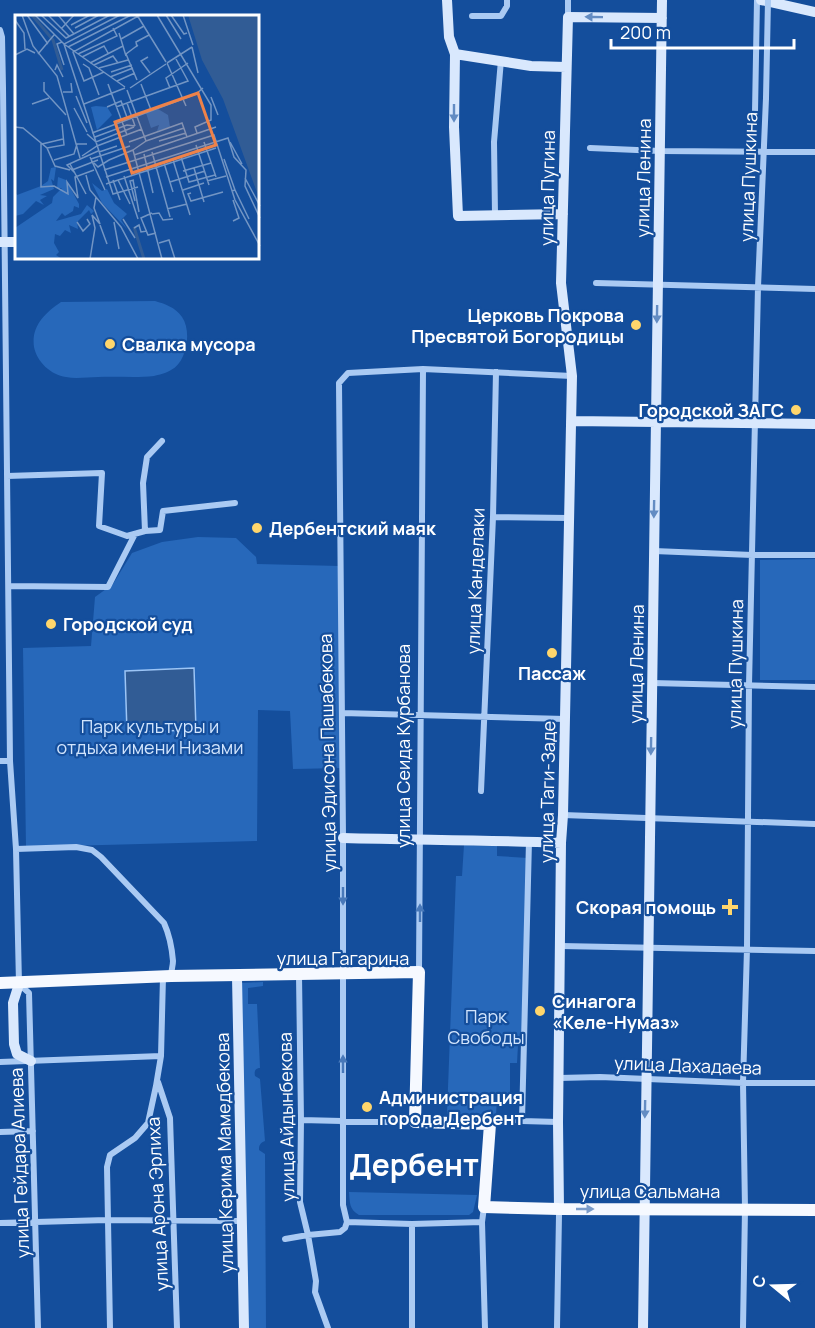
<svg xmlns="http://www.w3.org/2000/svg" width="815" height="1328" viewBox="0 0 815 1328" font-family="Manrope,sans-serif">
<style>
.green{fill:#2768ba}
.water{fill:#315c95;stroke:#9cc5f6;stroke-width:1.5}
.lines{fill:none;stroke-linecap:round;stroke-linejoin:round}
.street{stroke:#aacaf3;stroke-width:6}
.secondary{stroke:#d9e8fd;stroke-width:10}
.primary{stroke:#f6f9ff;stroke-width:12}
.street-bridge{stroke:#aacaf3;stroke-width:6}
.oneway{fill:#638cc3}
.oneway2{fill:#4879ba}
.oneway3{fill:#7a9bc9}
.poi-dot{fill:#ffd66c;stroke:#144e9c;stroke-width:2}
.labels{text-anchor:middle;dominant-baseline:central;stroke-width:4.5;stroke-linejoin:round;paint-order:stroke}
.street-label{font-size:18px;fill:#fff;stroke:#144e9c}
.poi-label{font-size:18px;font-weight:bold;fill:#fff;stroke:#144e9c;text-anchor:start}
.park-label{font-size:18px;fill:#d2e5fd;stroke:#144e9c}
.town-label{font-size:30px;font-weight:bold;fill:#fff;stroke:#144e9c}
.inset-river{fill:none;stroke:#315c95;stroke-width:3}
.inset-road{fill:none;stroke:#7295c4;stroke-width:1.5}
.view{fill:#ee8249;fill-opacity:0.15;stroke:#ee8249;stroke-width:3}
.inset-edge{fill:none;stroke:#fff;stroke-width:3}
</style>
<rect width="100%" height="100%" fill="#144e9c"/>
<path class="green" d="M155,301C165,304 175,307 182,317C192,331 187,362 171,370C167,373 158,375 154,376C136,378 116,376 98,377C88,377 76,379 66,377C51,375 37,362 34,347C31,326 45,313 61,302Z
M198,537L236,538L256,557L257,564L340,566L342,768L293,769L290,711L258,710L257,841L26,847L23,648L91,646L95,597L113,584L132,553L162,542Z
M815,559V680H760V560Z
M464,845L497,846V856L528,858L523,1045H518L517,1063H510V1098L497,1097L496,1116L447,1114L456,876H462Z
M263,982V986L248,988V1004H257L260,1068C255,1068 254,1072 255,1076L260,1079L265,1141C260,1143 259,1145 259,1150L265,1154L266,1328H247L241,983Z
M349,1192L477,1195L473,1212L469,1215H359C349,1209 350,1203 349,1192Z"/>
<path class="water" d="M194,668L196,730L127,732L125,671Z"/>
<g class="lines">
<path class="street" d="M472,16H501L507,6V0
M568,17V0
M0,30L2,37L3,88L10,761L16,849L19,984L29,993L38,1328
M755,112L757,0
M590,148L660,151L815,152
M495,215L494,142L501,60
M596,283L815,289
M7,476L102,473L99,526L127,536L145,531L143,483L147,457L162,441
M493,517L569,518
M145,531L160,530L163,511L235,503
M654,551L752,555H815
M9,586L108,587L135,534
M652,683L815,687
M342,713L565,719
M0,761H10
M481,791L493,517L496,372
M563,815L815,824
M16,849L76,847L92,850L101,857L164,923C169,934 172,949 173,961C173,966 171,971 171,976
M561,946L815,951
M419,972L423,369
M299,975L301,1120L300,1202L308,1235L316,1281L315,1292L328,1328
M0,1062L161,1056
M559,1078L600,1077L743,1083H815
M158,1082L170,1118L177,1328
M301,1120L342,1121
M522,1121L529,841
M342,1122H415
M489,1124L500,1118L522,1121L558,1122
M0,1132L33,1131
M484,1207L482,1222L485,1328
M347,1222L343,1205V838L339,383L348,373L423,369L572,376
M347,1222L412,1224L482,1222
M0,1223L107,1220L242,1221
M285,1239L308,1235L340,1232L345,1228L347,1222
M110,1328L107,1167L110,1155L135,1138L148,1123L156,1086L161,1056L163,977
M412,1328V1224
M557,1328L559,1215
M743,1328L745,1209L743,1083L747,949L749,685L758,287L766,98"/>
<path class="secondary" d="M447,0L449,37L455,54L454,127L458,216L563,214
M761,0L815,12
M455,54L531,66L566,67
M0,242H16
M571,421L815,424
M343,838C416,840 489,840 561,843
M237,977L244,1328
M19,984L13,1003L14,1044L17,1054L31,1061
M559,1209L558,1122L561,843L563,815L572,376L561,283L568,17L662,18
M643,1328L662,0"/>
<path class="primary" d="M0,983L171,976L419,972L415,1122L490,1124L484,1207
M484,1207L559,1209L815,1210"/>
<path class="street-bridge" d="M766,98L768,0"/>
</g>
<defs><path id="oneway-solid" d="M-6-.8H1V-3.2L6.5 0L1 3.2V.8H-6Z" transform="scale(1.5)"/></defs>
<g class="oneway">
<use href="#oneway-solid" transform="translate(594 17) rotate(-179)"/>
<use href="#oneway-solid" transform="translate(454 113) rotate(90)"/>
<use href="#oneway-solid" transform="translate(657 314) rotate(91)"/>
<use href="#oneway-solid" transform="translate(654 509) rotate(91)"/>
<use href="#oneway-solid" transform="translate(651 746) rotate(91)"/>
<use href="#oneway-solid" transform="translate(645 1109) rotate(91)"/>
</g>
<g class="oneway2">
<use href="#oneway-solid" transform="translate(343 896) rotate(90)"/>
<use href="#oneway-solid" transform="translate(420 913) rotate(-90)"/>
<use href="#oneway-solid" transform="translate(343 1064) rotate(-90)"/>
</g>
<use class="oneway3" href="#oneway-solid" transform="translate(585 1209)"/>
<g class="poi-dot">
<circle cx="636" cy="325" r="6"/>
<circle cx="110" cy="344" r="6"/>
<circle cx="796" cy="410" r="6"/>
<circle cx="257" cy="528" r="6"/>
<circle cx="51" cy="624" r="6"/>
<circle cx="552" cy="653" r="6"/>
<path d="M727 898h6v6h6v6h-6v6h-6v-6h-6v-6h6z"/>
<circle cx="540" cy="1011" r="6"/>
<circle cx="367" cy="1107" r="6"/>
</g>
<g class="labels">
<g class="street-label">
<text transform="translate(748 177) rotate(-88)">улица Пушкина</text>
<text transform="translate(643 178) rotate(-89)">улица Ленина</text>
<text transform="translate(547 188) rotate(-89)">улица Пугина</text>
<text transform="translate(475 581) rotate(-88)">улица Канделаки</text>
<text transform="translate(636 664) rotate(-89)">улица Ленина</text>
<text transform="translate(735 664) rotate(-89)">улица Пушкина</text>
<text transform="translate(403 746) rotate(-90)">улица Сеида Курбанова</text>
<text transform="translate(327 753) rotate(-91)">улица Эдисона Пашабекова</text>
<text transform="translate(547 792) rotate(-89)">улица Таги-Заде</text>
<text x="343" y="958">улица Гагарина</text>
<text transform="translate(688 1065) rotate(2)">улица Дахадаева</text>
<text transform="translate(286 1117) rotate(-91)">улица Айдынбекова</text>
<text transform="translate(224 1153) rotate(-91)">улица Керима Мамедбекова</text>
<text transform="translate(19 1163) rotate(-92)">улица Гейдара Алиева</text>
<text x="650" y="1191">улица Сальмана</text>
<text transform="translate(157 1204) rotate(-93)">улица Арона Эрлиха</text>
</g>
<g class="poi-label">
<text x="624" y="315" text-anchor="end">Церковь Покрова<tspan x="624" dy="21">Пресвятой Богородицы</tspan></text>
<text x="122" y="344">Свалка мусора</text>
<text x="784" y="410" text-anchor="end">Городской ЗАГС</text>
<text x="269" y="528">Дербентский маяк</text>
<text x="63" y="624">Городской суд</text>
<text x="552" y="673" text-anchor="middle">Пассаж</text>
<text x="716" y="907" text-anchor="end">Скорая помощь</text>
<text x="552" y="1001">Синагога<tspan x="552" dy="21">«Келе-Нумаз»</tspan></text>
<text x="379" y="1097">Администрация<tspan x="379" dy="21">города Дербент</tspan></text>
</g>
<g class="park-label">
<text x="150" y="726">Парк культуры и<tspan x="150" dy="21">отдыха имени Низами</tspan></text>
<text x="486" y="1016">Парк<tspan x="486" dy="21">Свободы</tspan></text>
</g>
<g class="town-label">
<text x="414" y="1164">Дербент</text>
</g>
</g>
<g transform="translate(15 15)">
<rect width="244" height="244" fill="#144e9c"/>
<path d="M81,91L92,92L97,100L82,115L76,92ZM143,94L153,100L155,112L142,116L144,110L136,113L131,98ZM41,152L39,166L36,164L39,174L25,180L32,181L25,185L29,190L21,186L8,199L0,201V177L2,180L26,171L33,166L36,153ZM43,162L51,165L64,189V193L59,191L58,196L50,201L47,198L41,206L66,199L72,190L79,196L76,199L74,195L62,207L63,214L54,210L56,218L50,215L45,221L40,219L39,228L44,237L41,240L47,244H0V213L37,188L38,182L47,173H42ZM77,168L87,176L92,174L99,188L112,199L106,205L112,214L87,188Z" fill="#2768ba"/>
<path d="M173,0H244V183L208,84L187,45Z" fill="#315c95"/>
<path class="inset-river" d="M17,0L38,25L47,55M119,212L129,244"/>
<path class="inset-road" d="M7,0L18,31L42,61L65,143M12,0L33,29M20,0L49,29L110,72M26,0L51,23L95,0M33,0L54,21M43,0L59,19M105,0L49,29L98,179L123,172M122,0L151,47M142,0L196,90V105L180,112L182,118M151,0L166,24M156,0L169,19L172,18M168,0L178,30M0,5L9,18L10,34M56,10L75,0M60,13L84,0M46,14L59,0M104,18L111,41M106,24L129,11M47,27L42,29L49,50M53,32L116,0M122,32L121,27L134,20M177,32L183,58M23,39L39,20M63,39L102,21L98,13M0,40L12,34L20,38M67,42L89,31L93,38M133,42L126,46L135,58M75,48L108,31M152,48L171,91M152,48L177,32M68,49L74,53L84,80M79,50L98,41L103,48M84,53L113,45M40,55L42,50L48,62M89,57L69,66L58,37L125,0M96,57L117,50M95,62L118,53M122,65L111,39L123,30M102,66L120,58M29,67V76L51,100M93,69L112,120M126,69L136,95M115,73L151,49M155,73L151,63L173,48M112,75L131,126L118,135M48,77H57L56,68M61,81L72,108M196,82L203,100M112,88L120,111M17,89L34,83M69,89L110,73M92,92L106,86L113,105M101,92L173,66L161,44M59,93L72,117M0,112L8,113L32,133L40,151L55,155M77,118L181,79L188,73M72,119L81,127L119,112M80,122L112,110L120,111M131,126L169,113M144,126L171,118M114,127L167,108L172,122M189,127L201,162M215,127L227,149M26,128V172L39,171L53,179L52,167L63,183L60,162L79,155M27,129L48,124M181,130L194,170M32,133L49,130L47,109M118,135L147,244M84,137L102,131M137,137L155,202M129,139L138,178M119,140L201,112M67,141L82,131L127,114M75,142L90,175M166,142L174,167L200,160M76,144L115,131M209,144L220,175L217,176M39,145L59,139L62,129H72M94,145L118,135M158,145L175,200M79,148L83,152L94,145M149,148L158,177M55,149L71,179M179,153L189,187M57,155L83,145M89,155L199,120L220,185L245,231M168,156L196,148M60,158L52,150L83,136M71,160L75,175L106,212L123,244M109,161L123,204M91,162L213,123L219,142L231,155L230,171L245,203M230,163L245,191M98,165L105,185M103,165L115,189M118,165L124,197M119,165L115,166L120,186M192,166L211,161M155,167L190,156M91,169L201,133M168,175L189,168M220,175L234,204M176,178L173,179L176,186L208,177M218,185L224,203L218,206M152,194L172,189M137,198L126,203L133,220L141,218M137,199L144,198L148,205L158,204M108,204L120,223M62,207L68,216L75,209L72,204M99,207L104,234M85,210L92,229M119,213L124,210L126,217L132,216M144,228L154,225L160,244M75,244L80,213L77,200L85,209L79,193L81,182"/>
<path class="view" d="M183,78L201,130L117,158L100,107Z"/>
<rect width="244" height="244" class="inset-edge"/>
</g>
<g transform="translate(773 1286) rotate(289)" stroke="#144e9c" stroke-width="4.5" paint-order="stroke">
<path d="M0-4.5L10 22L0 15L-10 22Z" fill="#ffffff"/>
<text y="-9" font-size="16" font-weight="bold" text-anchor="middle" fill="#ffffff">С</text>
</g>
<path d="M611 39v9h183v-9" fill="none" stroke="#ffffff" stroke-width="3"/>
<text x="620" y="39" font-size="18" fill="#ffffff" stroke="#144e9c" stroke-width="4.5" paint-order="stroke">200 m</text>
</svg>
